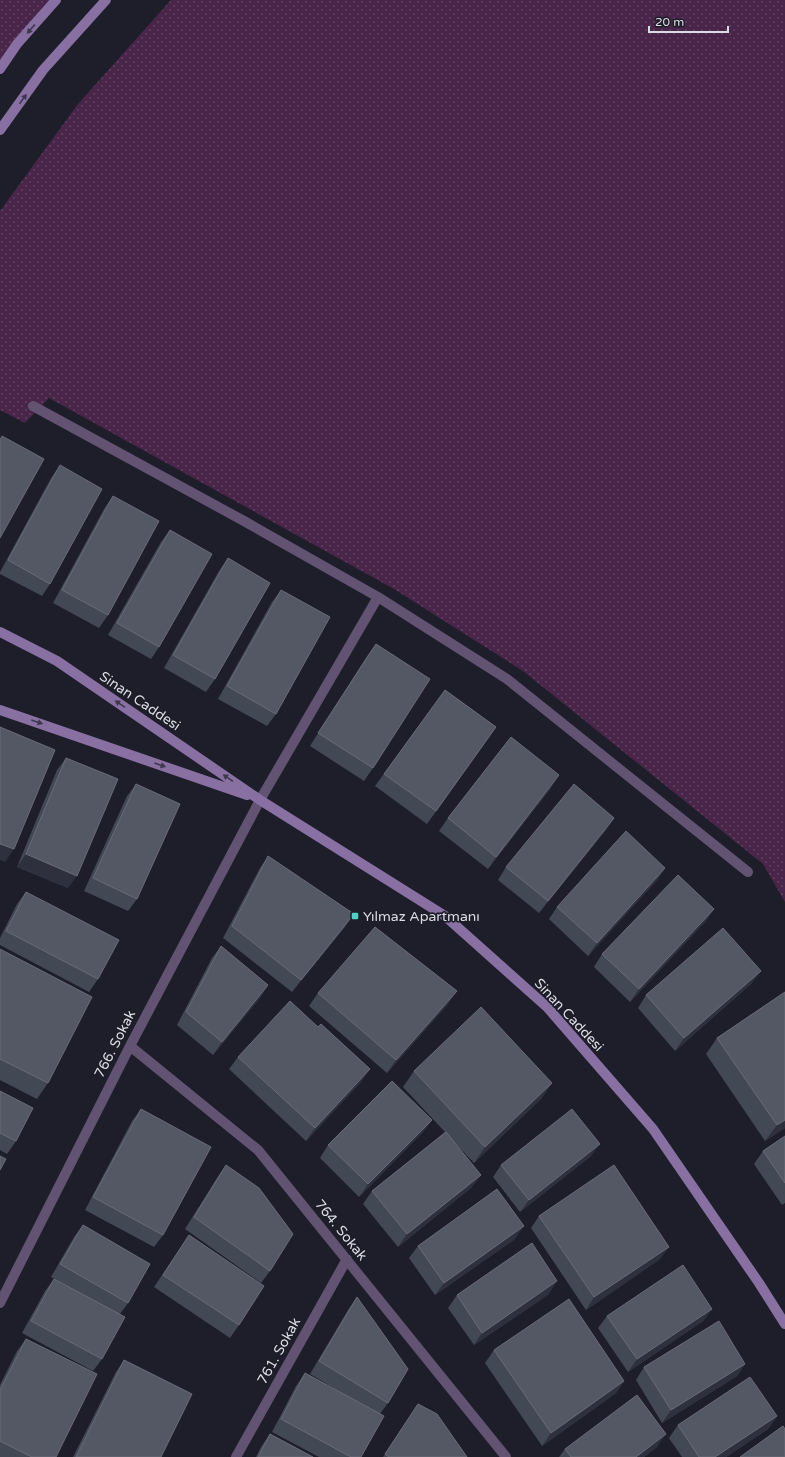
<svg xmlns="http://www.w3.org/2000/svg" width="785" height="1457" viewBox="0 0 785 1457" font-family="'Varela Round',sans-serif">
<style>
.grass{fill:url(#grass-dots)}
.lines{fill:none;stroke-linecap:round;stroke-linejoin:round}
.service{stroke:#625373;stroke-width:10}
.minor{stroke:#625373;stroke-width:10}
.secondary{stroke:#8970a2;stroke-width:10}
.wall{fill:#434855}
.shaded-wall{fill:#2e313d}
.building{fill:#545864;stroke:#696c78}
.oneway{fill:#3e374e}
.poi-dot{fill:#54cdc7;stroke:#1e1e2a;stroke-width:1.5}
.labels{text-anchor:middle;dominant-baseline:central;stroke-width:3.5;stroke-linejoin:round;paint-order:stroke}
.street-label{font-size:14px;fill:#dbdbe4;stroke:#1e1e2a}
.poi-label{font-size:14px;fill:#dbdbe4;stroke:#1e1e2a;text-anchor:start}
</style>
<defs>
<pattern id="grass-dots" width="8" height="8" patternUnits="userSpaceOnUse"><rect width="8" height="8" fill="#482549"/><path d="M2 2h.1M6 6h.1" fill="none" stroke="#624463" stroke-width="1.8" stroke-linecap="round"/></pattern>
</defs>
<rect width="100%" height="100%" fill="#1e1e2a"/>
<path class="grass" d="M0,0H56L0,69Z
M171,0H785V902L763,864L523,671L394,589L49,398L25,423L0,410V211L78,104Z"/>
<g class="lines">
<path class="service" d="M33,406L244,521L378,597L507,679L748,872
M260,800L378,597"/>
<path class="minor" d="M130,1046L258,1150L506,1457
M0,1303L130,1046L260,800
M236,1457L347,1259"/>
<path class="secondary" d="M0,69L17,44L56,0
M0,130L43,70L106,0
M0,632L57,661L260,800L445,916L547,1007L653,1129L759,1283L785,1324
M0,710L247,795"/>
</g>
<path class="wall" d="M60,465L50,584L42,596L0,574V572L51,478Z
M113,496L108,615L99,628L53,603L104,509Z
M170,530L159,647L151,659L108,635L161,542Z
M228,558L215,679L206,692L164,668L219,571Z
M281,590L276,714L267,726L218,699L272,602Z
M376,644L373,768L364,781L310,746L367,656Z
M445,690L496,727L427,824L375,786Z
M66,758L68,888L17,867L57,770Z
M136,784L137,899L128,911L84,891L127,796Z
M551,788L488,869L439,831L448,818Z
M614,818L606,830L539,913L498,880L506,867Z
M268,856L345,927L292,992L223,938L260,868Z
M665,868L657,880L588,956L549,919L557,907Z
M26,892L98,979L89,992L0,945V938L17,904Z
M714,909L705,922L630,1002L594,967L602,954Z
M221,946L268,985L260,998L213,1055L177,1025L212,958Z
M0,950L48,1083L37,1099L0,1080Z
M752,983L675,1051L638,1008L646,995Z
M785,992V1128L765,1141L706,1054L717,1038Z
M318,993L448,1004L387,1073L309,1006Z
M238,1057L361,1082L306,1141L229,1069Z
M414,1071L552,1083L541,1099L474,1163L451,1139L472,1187L398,1247L363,1204L372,1191L445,1132L403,1087Z
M0,1091L16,1141L7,1154L0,1150Z
M141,1109L163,1235L154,1247L85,1210L132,1121Z
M432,1120L423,1132L359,1197L320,1158L328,1145Z
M785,1136V1203L782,1205L754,1164L763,1151Z
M591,1156L520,1212L493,1177L501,1165Z
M226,1165L270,1271L261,1283L185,1229L217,1178Z
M539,1216L660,1259L586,1310L531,1228Z
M83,1225L128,1303L120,1314L102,1359L93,1371L22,1333L45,1291L54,1279L63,1284L51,1277L74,1237Z
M189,1235L239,1325L230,1338L154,1287Z
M515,1239L435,1295L409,1258L418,1246Z
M549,1294L474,1345L448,1308L457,1295Z
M357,1297L388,1403L380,1414L361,1457H319L272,1432L296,1386L305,1373L347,1396L310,1374L348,1310Z
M712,1309L703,1321L628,1372L598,1328L607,1316Z
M26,1339L56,1457H0V1385L17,1351Z
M494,1350L624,1381L616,1393L542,1446L485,1363Z
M124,1360L161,1457H73L116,1372Z
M745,1364L737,1376L662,1423L636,1380L644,1367Z
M418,1404L467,1457H383Z
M777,1416L768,1429L726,1457H682L669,1438L678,1425Z
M270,1434L313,1457H256L261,1447Z
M657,1447L644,1457H559L565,1449Z"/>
<path class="shaded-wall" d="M559,775L551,788L488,869L496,857Z
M614,818L606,830L539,913L548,901Z
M0,844L14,849L5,862L0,860Z
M26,854L77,876L68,888L17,867Z
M665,868L657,880L588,956L597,943Z
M714,909L705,922L630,1002L639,989Z
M354,914L345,927L292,992L301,980Z
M761,971L752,983L675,1051L684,1038Z
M268,985L260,998L213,1055L222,1042Z
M457,991L448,1004L387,1073L396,1060Z
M370,1069L361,1082L306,1141L315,1128Z
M552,1083L541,1099L474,1163L485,1147Z
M432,1120L423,1132L359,1197L368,1184Z
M785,1120V1128L765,1141L777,1125Z
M600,1144L591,1156L520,1212L529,1200Z
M481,1175L472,1187L398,1247L407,1234Z
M524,1226L515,1239L435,1295L444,1283Z
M669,1247L660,1259L586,1310L594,1297Z
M557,1281L549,1294L474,1345L482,1333Z
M712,1309L703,1321L628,1372L637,1359Z
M745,1364L737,1376L662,1423L671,1410Z
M624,1381L616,1393L542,1446L551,1433Z
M777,1416L768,1429L726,1457H715Z
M666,1434L657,1447L644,1457H636Z"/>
<path class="building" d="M2,436L44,459L0,538V440Z
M60,465L102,489L50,584L8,560Z
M113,496L159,521L108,615L62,590Z
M170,530L212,554L159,647L117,623Z
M228,558L270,583L215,679L173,655Z
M281,590L330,617L276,714L227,686Z
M376,644L430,679L373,768L318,733Z
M445,690L496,727L436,811L384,774Z
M0,727L55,750L14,849L0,844Z
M511,737L559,775L496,857L448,818Z
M66,758L118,779L77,876L26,854Z
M136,784L180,804L137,899L93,878Z
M574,784L614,818L548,901L506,867Z
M626,831L665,868L597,943L557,907Z
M268,856L354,914L301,980L232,926Z
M678,875L714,909L639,989L602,954Z
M26,892L119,940L98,979L6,931Z
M375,927L457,991L396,1060L318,993Z
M723,928L761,971L684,1038L646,995Z
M221,946L268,985L222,1042L186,1012Z
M0,949L92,997L48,1083L0,1059Z
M785,992V1120L777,1125L717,1038Z
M290,1001L318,1027L321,1024L370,1069L315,1128L238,1057Z
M481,1007L552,1083L485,1147L414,1071Z
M392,1081L432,1120L368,1184L328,1145Z
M0,1091L33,1108L16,1141L0,1133Z
M141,1109L211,1147L163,1235L93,1197Z
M572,1109L600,1144L529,1200L501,1165Z
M446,1132L481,1175L407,1234L372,1191Z
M785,1136V1183L763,1151Z
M0,1156L6,1159L0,1170Z
M226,1165L259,1188L293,1234L270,1271L194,1217Z
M614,1165L669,1247L594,1297L539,1216Z
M497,1189L524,1226L444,1283L418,1246Z
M83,1225L150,1264L128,1303L60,1264Z
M189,1235L264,1286L239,1325L163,1275Z
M532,1243L557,1281L482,1333L457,1295Z
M683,1265L712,1309L637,1359L607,1316Z
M54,1279L125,1317L102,1359L31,1321Z
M357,1297L408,1369L388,1403L319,1361Z
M569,1299L624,1381L551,1433L494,1350Z
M719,1321L745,1364L671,1410L644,1367Z
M26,1339L97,1374L56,1457H32L0,1441V1390Z
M124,1360L192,1394L161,1457H76Z
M305,1373L384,1416L361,1457H351L281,1419Z
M750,1377L777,1416L715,1457H699L678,1425Z
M637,1395L666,1434L636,1457H571L565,1449Z
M418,1404L437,1414L467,1457H389L385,1454Z
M783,1426L785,1429V1457H740Z
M270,1434L313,1457H258Z"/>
<defs><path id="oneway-solid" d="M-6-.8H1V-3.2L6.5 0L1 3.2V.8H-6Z"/></defs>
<g class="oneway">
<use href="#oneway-solid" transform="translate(31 29) rotate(131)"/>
<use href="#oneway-solid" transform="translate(23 99) rotate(-54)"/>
<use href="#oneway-solid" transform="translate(120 704) rotate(-146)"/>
<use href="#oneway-solid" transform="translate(37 722) rotate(19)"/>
<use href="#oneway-solid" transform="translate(160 765) rotate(19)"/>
<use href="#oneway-solid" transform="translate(228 778) rotate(-146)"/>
</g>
<rect class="poi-dot" x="351" y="912" width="8" height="8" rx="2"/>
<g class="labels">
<g class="street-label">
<text transform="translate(140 701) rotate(34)">Sinan Caddesi</text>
<text transform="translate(569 1015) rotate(47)">Sinan Caddesi</text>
<text transform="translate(115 1044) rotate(-63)">766. Sokak</text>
<text transform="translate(341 1230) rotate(51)">764. Sokak</text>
<text transform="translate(279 1351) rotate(-61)">761. Sokak</text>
</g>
<g class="poi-label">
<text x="363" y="916">Yılmaz Apartmanı</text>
</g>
</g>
<path d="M649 26v6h79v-6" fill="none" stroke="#dbdbe4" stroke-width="2"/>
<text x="655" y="26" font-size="12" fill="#dbdbe4" stroke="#1e1e2a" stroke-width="3" paint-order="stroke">20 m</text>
</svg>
